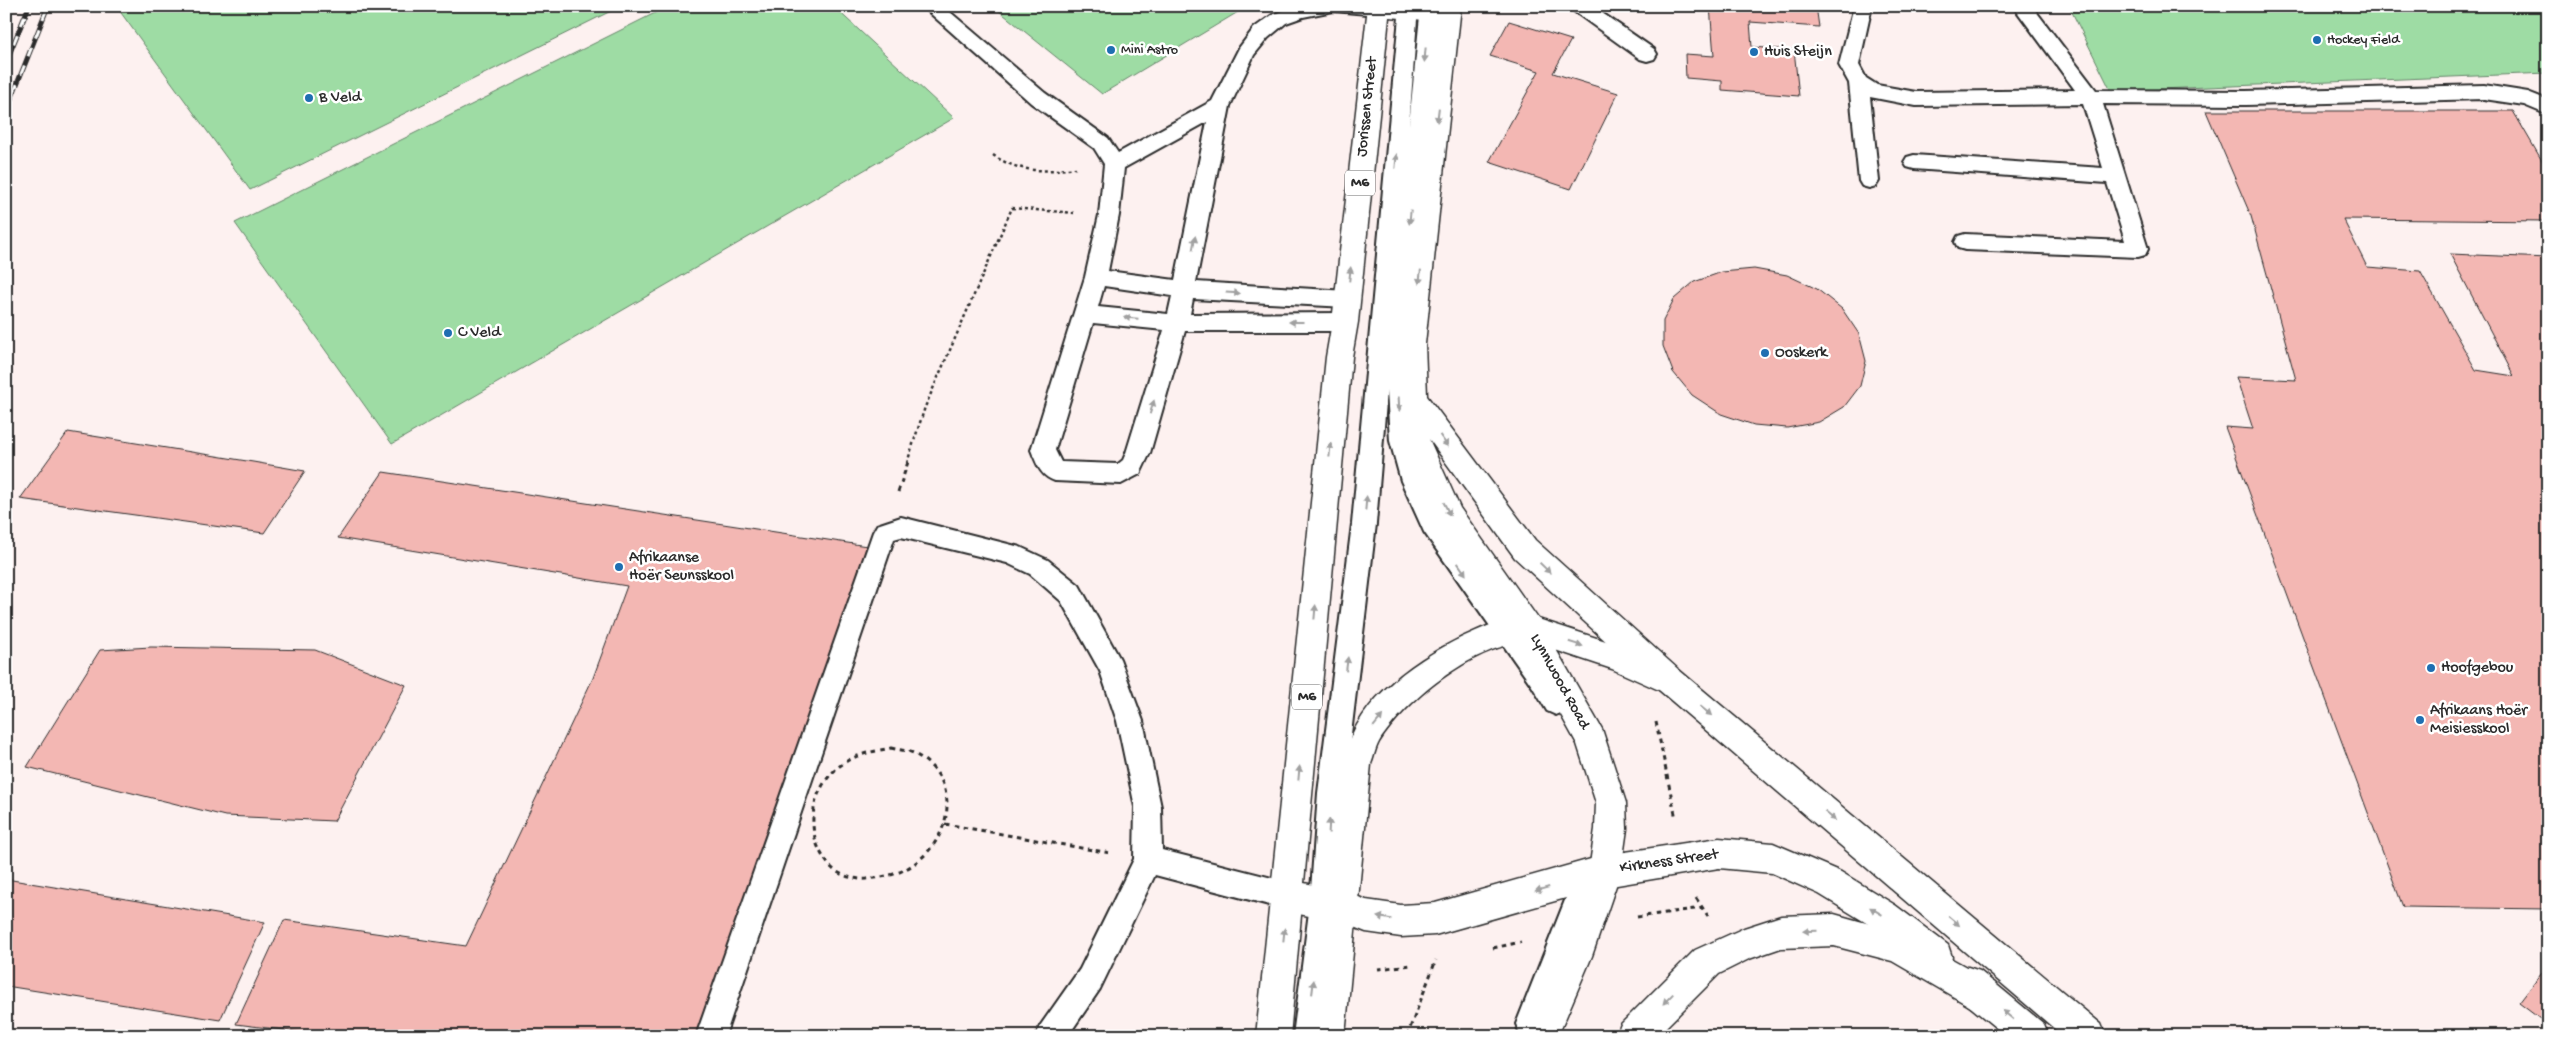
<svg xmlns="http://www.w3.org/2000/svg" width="2554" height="1042" viewBox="0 0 2554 1042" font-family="'Gochi Hand',sans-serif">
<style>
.green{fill:#9edca4;stroke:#648468}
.building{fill:#f3b7b3;stroke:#2b2b2b}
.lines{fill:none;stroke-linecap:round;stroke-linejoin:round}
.lane-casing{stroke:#2b2b2b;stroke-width:4}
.secondary-casing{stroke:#2b2b2b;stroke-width:3}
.primary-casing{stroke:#2b2b2b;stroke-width:3}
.path-far1{stroke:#2b2b2b;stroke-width:2.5;stroke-dasharray:3 3;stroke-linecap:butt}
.path{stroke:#2b2b2b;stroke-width:3;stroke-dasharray:4.5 4.5;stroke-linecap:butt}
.lane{fill:#fff;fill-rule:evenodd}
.secondary{fill:#fff;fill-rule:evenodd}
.primary{fill:#fff;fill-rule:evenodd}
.rail-casing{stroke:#2b2b2b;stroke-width:5}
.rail{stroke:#fff;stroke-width:3;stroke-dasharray:10;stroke-linecap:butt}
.oneway{fill:#a0a0a0}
.poi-dot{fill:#1f6fb2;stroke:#fff;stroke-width:2}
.labels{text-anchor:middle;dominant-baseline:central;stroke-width:5;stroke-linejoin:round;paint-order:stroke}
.far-poi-label{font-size:14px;fill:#2b2b2b;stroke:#fff;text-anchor:start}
.shield{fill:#fff;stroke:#6b6b6b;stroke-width:1}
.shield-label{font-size:15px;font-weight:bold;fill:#2b2b2b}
.poi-label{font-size:16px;fill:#2b2b2b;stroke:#fff;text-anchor:start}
.street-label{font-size:16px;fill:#2b2b2b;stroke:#fff}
</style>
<rect width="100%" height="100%" fill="#fdf1f0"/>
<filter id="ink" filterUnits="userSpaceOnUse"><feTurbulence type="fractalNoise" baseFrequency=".02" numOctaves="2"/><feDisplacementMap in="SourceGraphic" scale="10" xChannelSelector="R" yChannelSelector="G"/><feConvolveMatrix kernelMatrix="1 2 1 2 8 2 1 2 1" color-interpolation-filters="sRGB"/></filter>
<g filter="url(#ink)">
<path class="green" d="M116,6H621L250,190Z
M669,6H833L954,118L392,444L235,223Z
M993,6H1248L1102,94Z
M2069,6H2548V73L2111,91Z"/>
<path class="building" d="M1710,6H1816L1819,27L1750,22L1752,47L1794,50L1799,96L1722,90V81L1686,78L1685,54L1714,56Z
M1509,21L1571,40L1553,73L1618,93L1571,189L1489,162L1539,71L1490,56Z
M2206,111H2513L2548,171V221L2343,219L2367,267L2420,271L2476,370L2514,376L2450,254L2548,258V909L2403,907L2225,427L2253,429L2236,377L2296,380L2251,216Z
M1754,269L1787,275L1817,289L1842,309L1859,334L1866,361L1860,386L1844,407L1819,422L1787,428L1754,425L1721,414L1692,395L1673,372L1663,346V321L1674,299L1694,282L1722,272Z
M68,432L253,462L305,471L264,533L20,499Z
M383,472L867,546L700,1036H331L236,1024L284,920L466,946L593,678L627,586L338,538Z
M151,647L315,650L406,685L334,821L225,816L27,767L100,650Z
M6,879L144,902L265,922L220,1020L6,986Z
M2548,965V1025L2519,1003Z"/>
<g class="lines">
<g class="lane-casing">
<path id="lane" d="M922,6H943L1045,93L1108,138L1118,153L1212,101L1239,48L1254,28L1272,15L1294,6H1387L1388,9L1386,13L1379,15L1333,11L1303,17L1286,23L1268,38L1254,55L1230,106L1196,282L1347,291L1355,293L1358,299L1355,305L1347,307L1193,299L1190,314L1345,313L1353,316L1356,322L1353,328L1345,331H1185L1150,453L1140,474L1121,484L1055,481C1040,476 1037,464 1031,450L1085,277L1099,215L1104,164L1094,148L1031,103ZM1207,122L1175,280L1108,271L1119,215L1124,168ZM1104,286L1172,296L1168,314L1098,307ZM1093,323L1164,330L1126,453L1123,460L1118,464L1061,462L1055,450Z
M1400,6H1418L1409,125L1421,6H1439L1407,355L1412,441L1425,481L1441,519L1550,670L1569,703L1565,711L1556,715L1547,711L1532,686L1424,532L1401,481L1390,441L1387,390L1376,524L1344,793L1338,904L1322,1036H1293L1310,904L1318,793L1352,524Z
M1570,6H1592L1654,49L1657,54L1654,59L1647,61L1640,59L1572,10Z
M1854,6H1872L1859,65L1866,78L1877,85L1916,92L2075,90L2013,6H2032L2096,90L2246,91L2484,85L2528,92L2548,100V115L2524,105L2484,99L2246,105L2103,104L2148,249L2145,255L2138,257L1965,250L1958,248L1955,242L1958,236L1965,234L2125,241L2107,183L1914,169L1907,167L1904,162L1907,157L1914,155L2103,168L2083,104L1916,106L1870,97L1879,181L1876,186L1869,188L1862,186L1859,181L1849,83L1839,65Z
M901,517L1020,547L1048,560L1079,585L1120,659L1143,721L1161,807L1162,850L1288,882L1298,886L1302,896L1298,906L1288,910L1155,875L1100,989L1068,1036H1036L1040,1026L1080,969L1134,859L1135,807L1117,721L1100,671L1061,601L1030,574L1007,563L901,537L894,539L725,1036H696L873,532L877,525Z
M1583,876L1593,880L1597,890L1540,1034H1520L1516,1024L1573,880Z"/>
</g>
<g class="secondary-casing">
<path id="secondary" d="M1529,616L1618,645L1679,670L2101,1024L2106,1036H2063L1659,690L1612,669L1519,638L1515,629L1519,620Z
M1719,838L1773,843L1841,872L1895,905L1948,945L1952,957L1948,969L1936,973L1924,969L1873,927L1819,894L1772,873L1719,868L1605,887L1435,935L1401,937L1366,932L1341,922L1288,912L1277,907L1272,896L1277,885L1288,880L1341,890L1366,900L1401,905L1435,903L1605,855Z
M1968,967L1980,971L2044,1024L2049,1036H2006L1956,995L1952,983L1956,971Z"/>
</g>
<g class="primary-casing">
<path id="primary" d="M1368,6H1461L1425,344L1427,396L1535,540L1679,670L1684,680L1679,690L1669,693L1659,690L1515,558L1429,439L1460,508L1539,620L1602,729L1626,803L1627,829L1621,871L1592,956L1558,1036H1524L1561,953L1589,871L1595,829L1596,803L1577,744L1521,643C1472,647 1405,701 1379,742C1375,749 1374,757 1371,764L1345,1036H1311L1341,764C1346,751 1350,737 1357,725C1387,673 1452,638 1506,619L1439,523L1403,440L1399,344L1437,21L1389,17L1358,322L1352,357L1290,1036H1256L1326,357L1332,322Z
M1834,914L1909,935L1995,983L2000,995L1995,1007L1983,1012L1971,1007L1892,961L1834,946L1781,948L1749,959L1719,974L1657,1036H1616L1621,1024L1695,950L1744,928L1781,916Z"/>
</g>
<path class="path-far1" d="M993,155C1019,173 1045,172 1076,168
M907,463L925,407L1012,208L1074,213"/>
<path class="path" d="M898,492L908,462
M1656,722L1676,819
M891,748C898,750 907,750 913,753C963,779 954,838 911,866C897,875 883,877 867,879C856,880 840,876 832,868C801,836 809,784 847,761C861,753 876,751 891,748Z
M945,824L1110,853
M1696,898L1708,916
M1637,917L1702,908
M1493,948L1521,942
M1378,969L1411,965
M1407,1036L1436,960"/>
<use href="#lane" class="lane"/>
<use href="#secondary" class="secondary"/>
<use href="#primary" class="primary"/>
<g class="rail-casing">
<path id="rail" d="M6,62L29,6
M6,112L48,6"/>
</g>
<use href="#rail" class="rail"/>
</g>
<defs><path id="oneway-solid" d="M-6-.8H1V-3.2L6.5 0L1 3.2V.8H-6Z" transform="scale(1.25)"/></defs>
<g class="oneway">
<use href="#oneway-solid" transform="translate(1425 55) rotate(95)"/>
<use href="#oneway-solid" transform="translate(1438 115) rotate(97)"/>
<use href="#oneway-solid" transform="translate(1396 161) rotate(-85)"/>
<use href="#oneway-solid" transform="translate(1410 217) rotate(96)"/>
<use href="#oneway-solid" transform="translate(1194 243) rotate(-79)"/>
<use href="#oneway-solid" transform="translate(1350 274) rotate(-84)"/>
<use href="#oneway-solid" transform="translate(1420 277) rotate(97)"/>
<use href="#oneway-solid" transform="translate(1233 293) rotate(3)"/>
<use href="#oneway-solid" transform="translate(1131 318) rotate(-175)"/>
<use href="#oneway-solid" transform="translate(1296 322) rotate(180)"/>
<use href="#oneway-solid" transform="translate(1399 404) rotate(87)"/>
<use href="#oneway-solid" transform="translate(1152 407) rotate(-73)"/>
<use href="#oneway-solid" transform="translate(1444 441) rotate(54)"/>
<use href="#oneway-solid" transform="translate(1330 450) rotate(-85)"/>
<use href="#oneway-solid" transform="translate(1366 503) rotate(-85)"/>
<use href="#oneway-solid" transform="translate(1447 509) rotate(63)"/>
<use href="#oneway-solid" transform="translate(1545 568) rotate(44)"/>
<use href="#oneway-solid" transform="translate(1462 569) rotate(55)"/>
<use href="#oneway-solid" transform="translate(1315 612) rotate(-85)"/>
<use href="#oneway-solid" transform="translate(1576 644) rotate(17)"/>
<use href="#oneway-solid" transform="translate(1347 664) rotate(-83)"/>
<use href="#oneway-solid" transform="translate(1706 711) rotate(40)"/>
<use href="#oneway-solid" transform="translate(1378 721) rotate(-51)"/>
<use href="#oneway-solid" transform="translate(1299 773) rotate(-85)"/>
<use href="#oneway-solid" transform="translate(1830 816) rotate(40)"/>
<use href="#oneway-solid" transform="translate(1329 826) rotate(-87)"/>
<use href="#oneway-solid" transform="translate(1542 889) rotate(164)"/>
<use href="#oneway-solid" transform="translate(1876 911) rotate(-149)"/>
<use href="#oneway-solid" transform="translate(1384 918) rotate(-171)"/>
<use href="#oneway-solid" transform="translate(1954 921) rotate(40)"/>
<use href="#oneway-solid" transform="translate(1810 931) rotate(178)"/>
<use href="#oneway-solid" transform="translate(1284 935) rotate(-84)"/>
<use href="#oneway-solid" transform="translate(1313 987) rotate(-83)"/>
<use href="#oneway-solid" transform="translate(1668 999) rotate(134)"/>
<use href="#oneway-solid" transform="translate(2008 1015) rotate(-140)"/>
</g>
</g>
<g class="poi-dot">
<circle cx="2317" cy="40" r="5"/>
<circle cx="1111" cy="50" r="5"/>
<circle cx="1754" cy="52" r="5"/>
<circle cx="309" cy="98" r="5"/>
<circle cx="448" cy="333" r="5"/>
<circle cx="1765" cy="353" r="5"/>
<circle cx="619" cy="567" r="5"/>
<circle cx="2431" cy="668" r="5"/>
<circle cx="2420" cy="720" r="5"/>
</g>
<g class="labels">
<g class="far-poi-label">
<text x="2327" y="40">Hockey Field</text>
<text x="1121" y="50">Mini Astro</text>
</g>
<g class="shield">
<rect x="1345" y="170.5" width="30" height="25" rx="4"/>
<rect x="1292" y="684.5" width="30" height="25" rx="4"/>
</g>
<g class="shield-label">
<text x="1360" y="183">M6</text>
<text x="1307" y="697">M6</text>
</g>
<g class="poi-label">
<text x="1764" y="52">Huis Steijn</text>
<text x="319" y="98">B Veld</text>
<text x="458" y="333">C Veld</text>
<text x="1775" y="353">Ooskerk</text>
<text x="629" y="558">Afrikaanse<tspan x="629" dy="18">Hoër Seunsskool</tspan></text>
<text x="2441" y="668">Hoofgebou</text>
<text x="2430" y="711">Afrikaans Hoër<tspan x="2430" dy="18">Meisiesskool</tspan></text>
</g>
<g class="street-label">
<text transform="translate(1368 107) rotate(-84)">Jorissen Street</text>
<text transform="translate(1559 682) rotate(61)">Lynnwood Road</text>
<text transform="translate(1669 862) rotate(-8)">Kirkness Street</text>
</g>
</g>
<rect width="2554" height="1042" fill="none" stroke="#fff" stroke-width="25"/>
<rect x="12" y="12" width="2529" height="1017" fill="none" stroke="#2b2b2b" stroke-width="2" filter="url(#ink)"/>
</svg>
